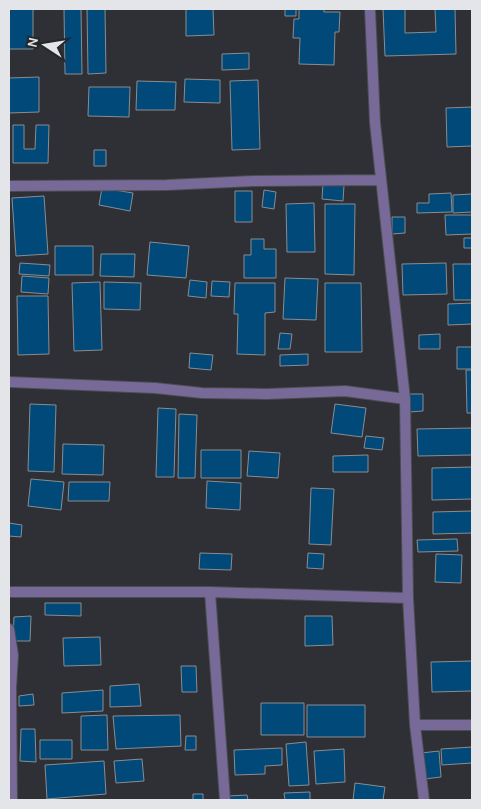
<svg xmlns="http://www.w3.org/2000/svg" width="481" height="809" viewBox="0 0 481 809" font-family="Karla,sans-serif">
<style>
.building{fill:#014979;stroke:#888d91}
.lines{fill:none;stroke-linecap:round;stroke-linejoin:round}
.minor-casing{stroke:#4c4d52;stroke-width:12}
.minor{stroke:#776a98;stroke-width:10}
</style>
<rect width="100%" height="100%" fill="#2f3035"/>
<path class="building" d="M9,9H33V49H9Z
M64,9H81L82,74H65Z
M87,9H105L106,73L88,74Z
M186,9H213L214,35L186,36Z
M285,9H296V16H285Z
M299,9H324V12H340L339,32H335L334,65L299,64L300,38H293L294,19H299Z
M383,9H405V33L436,32L435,9H455L456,54L385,56Z
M249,53V69L222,70V54Z
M39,77V112L9,113V78Z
M185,79L220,80V103L184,102Z
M258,80L260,149L232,150L230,81Z
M137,81L176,82L175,110H136Z
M89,87H130L129,117L88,116Z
M472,107V146L447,147L446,108Z
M13,125H24V149H35L36,125H49L48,163H13Z
M94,150H106V166H94Z
M323,183L344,185L343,201L322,199Z
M102,188L133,193L130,211L99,205Z
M264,190L276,192L274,209L262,207Z
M235,191H252V222H235Z
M451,193L452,212L417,213V203H429V194Z
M472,194V212L453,213V195Z
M44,196L48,254L16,256L12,198Z
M314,203L315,252H287L286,204Z
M325,204H355L354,275L325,274Z
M445,215H472V234L446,235Z
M392,217H405V233L392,234Z
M464,238H472V248H464Z
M251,239H264V249H276V278H244V255H251Z
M150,242L189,246L186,278L147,275Z
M55,246H93V275H55Z
M101,254H135L134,277L100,276Z
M20,263L50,265L49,276L19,274Z
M446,263L447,294L403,295L402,264Z
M453,264H472V300H454Z
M22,276L49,278L48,294L21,292Z
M285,278L318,279L316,320L283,319Z
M190,280L207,282L206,298L188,296Z
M212,281L230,282L229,297L211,296Z
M100,282L102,350L74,351L72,283Z
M104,282L141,283L140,310L104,309Z
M235,283H275V312L265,313V355L237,354L238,314H234Z
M325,283H361L362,352H325Z
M17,296H48L49,354L18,355Z
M472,303V324L448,325V304Z
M280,333L292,334L290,349H278Z
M440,334V349H419V335Z
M457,347H472V369H457Z
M190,353L213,355L211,370L189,368Z
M308,354V365L280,366V355Z
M466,370H472V413H467Z
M409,394H423V411L409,412Z
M30,404L56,405L54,472L28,471Z
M335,404L366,408L362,437L331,433Z
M158,408L176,409L174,477H156Z
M179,414L197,415L195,478H178Z
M472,428V455L418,456L417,429Z
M366,436L384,438L382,450L364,448Z
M63,444L104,445L103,475L62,474Z
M201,450H241V478H201Z
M249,451L280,453L278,478L247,476Z
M368,455V472H333V456Z
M472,467V499L432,500V468Z
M31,479L64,482L61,510L28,506Z
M207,481L241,483L240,510L206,508Z
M69,482H110L109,501H68Z
M311,488L334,489L331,545L309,544Z
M472,511V533L433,534V512Z
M9,523L22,525L21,537L9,536Z
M457,539L458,551L418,552L417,540Z
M200,553L232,554L231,570L199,569Z
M308,553L324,554L323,569L307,568Z
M436,554L462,555L461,583L435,582Z
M45,603H81V616L45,615Z
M31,616L30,641H13L14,617Z
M305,616H332L333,645L305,646Z
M100,637L101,665L64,666L63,638Z
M472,661V691L432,692L431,662Z
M181,666H196L197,692H182Z
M139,684L141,706L110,707V686Z
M103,690V711L62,713V693Z
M33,694L34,705L19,706V696Z
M261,703H304V735H261Z
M307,705H365V737H307Z
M107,715L108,750H81V716Z
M180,715L181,746L116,749L113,716Z
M21,729H35L36,762L20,761Z
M186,736H196V750H185Z
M40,740H72V759H40Z
M306,742L309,785L289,786L286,744Z
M472,747V763L442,765L441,749Z
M282,748V765L265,766V774L235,775L234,750Z
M344,749L345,782L316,784L314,751Z
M439,751L441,777L424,779L421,753Z
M142,759L144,781L116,783L114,761Z
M104,761L106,794L47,799L45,765Z
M355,783L385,787L383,800H353Z
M310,792V800H285L284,793Z
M193,794H203V800H193Z
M247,795L248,800H228V796Z"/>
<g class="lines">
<g class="minor-casing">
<path id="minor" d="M370,9L375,123L405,399L408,598L415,725H472
M9,186L167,185L253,181L380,180
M9,382L155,388L202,393L267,394L345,391L405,399
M9,592H210L408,598
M210,592L225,800
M9,629L13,655L11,688L12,800
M415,725L424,800"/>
</g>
<use href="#minor" class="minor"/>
</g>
<rect width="481" height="809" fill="none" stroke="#e4e5e8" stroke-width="20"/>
<g transform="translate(45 45) rotate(282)" stroke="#25272b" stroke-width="4" paint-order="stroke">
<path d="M0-4L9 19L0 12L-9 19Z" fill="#e4e5e8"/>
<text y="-8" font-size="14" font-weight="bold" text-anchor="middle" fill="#e4e5e8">N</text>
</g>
</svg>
